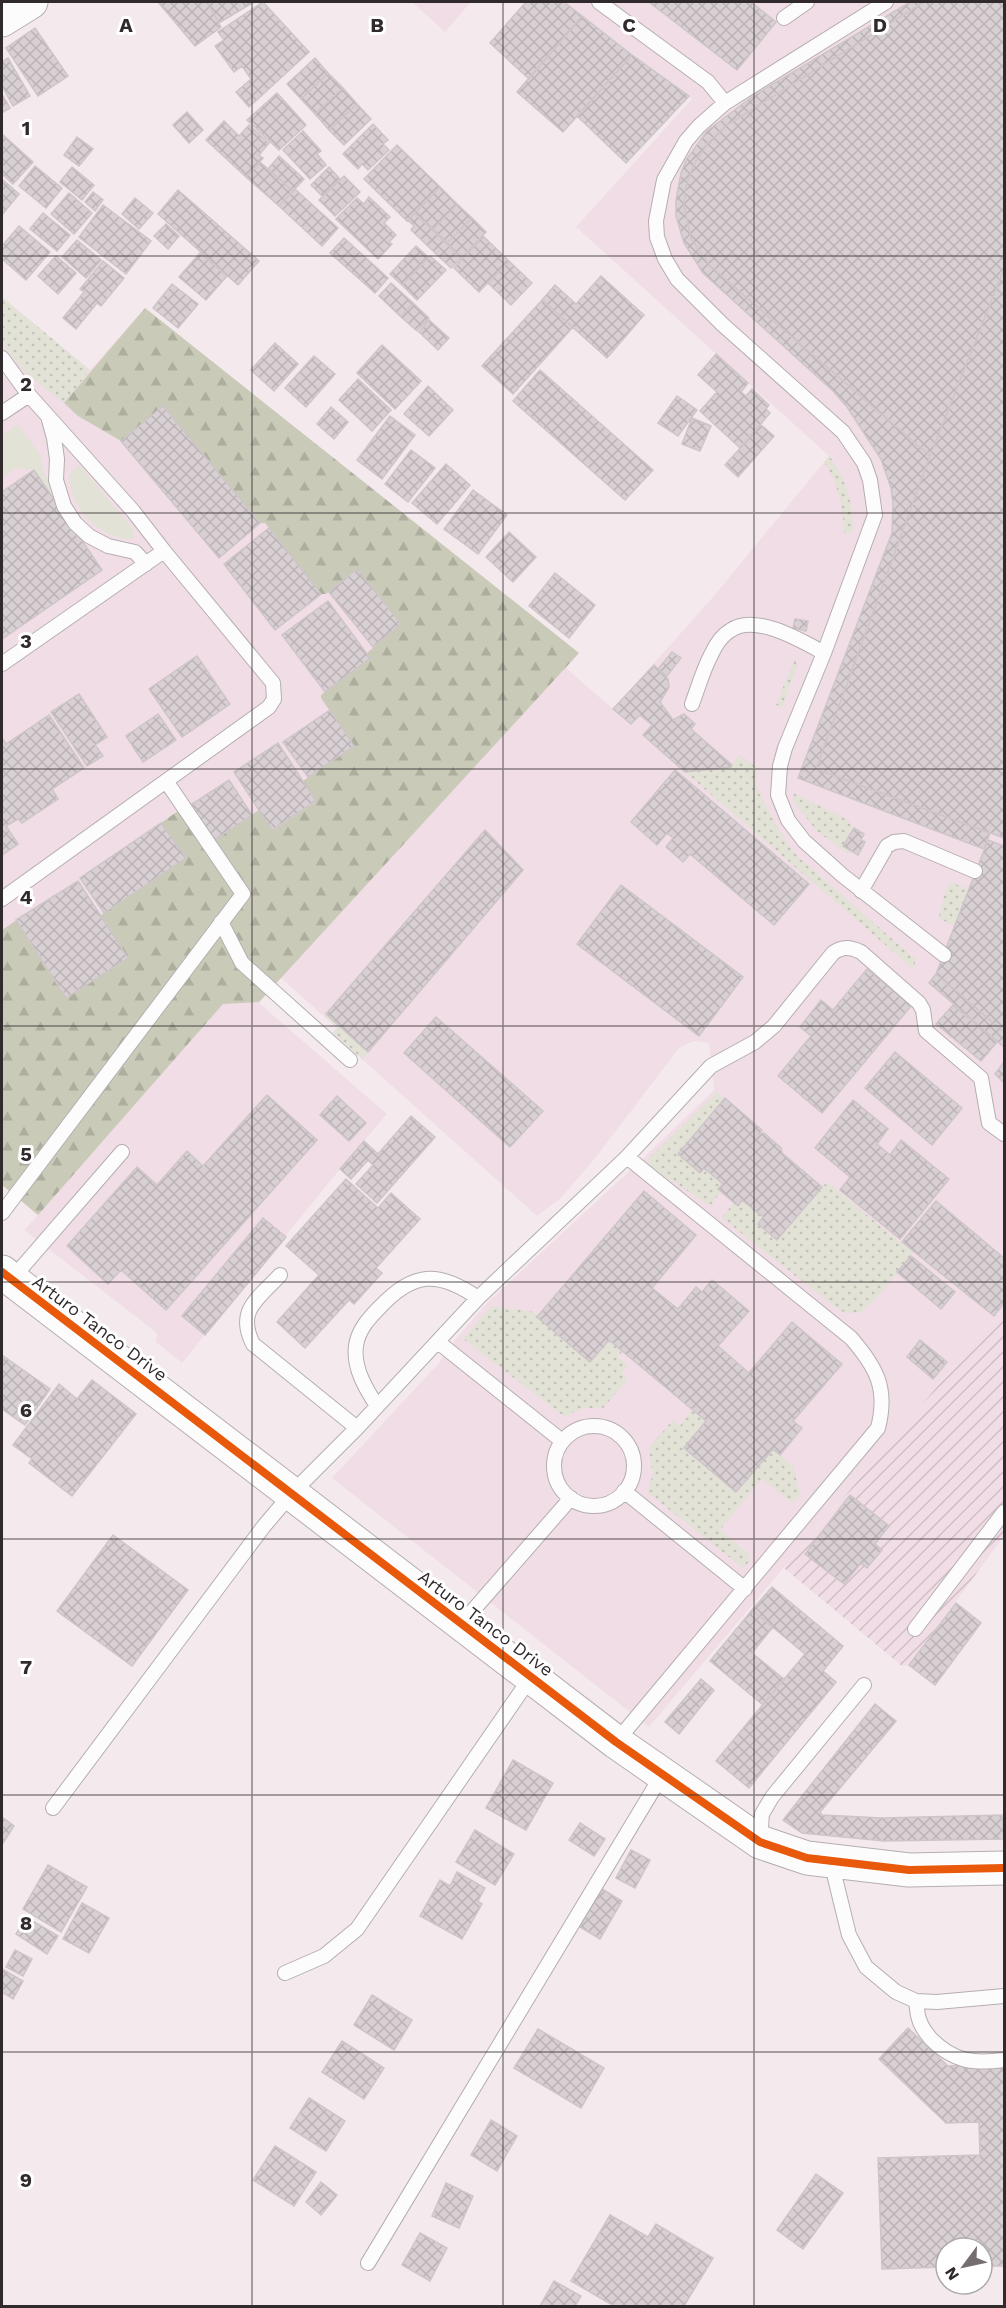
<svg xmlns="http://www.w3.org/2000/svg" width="1006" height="2308" viewBox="0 0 1006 2308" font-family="'Work Sans',sans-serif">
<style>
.built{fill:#f1dde5}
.industrial{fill:url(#industrial-furrows)}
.grass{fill:url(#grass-dots)}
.forest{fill:url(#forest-firs)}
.garden{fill:#e2e2d7}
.building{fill:url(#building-cross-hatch);stroke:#cec5c9;stroke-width:1.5}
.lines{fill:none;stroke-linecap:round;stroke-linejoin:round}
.lane-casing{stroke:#b5aeb0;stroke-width:16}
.secondary-casing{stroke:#b5aeb0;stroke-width:35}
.highway-casing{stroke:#b5aeb0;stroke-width:35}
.lane{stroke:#fdfcfc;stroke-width:14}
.secondary{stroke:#fdfcfc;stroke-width:33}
.highway{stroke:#fdfcfc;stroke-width:33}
.cycleway-casing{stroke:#fff;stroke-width:11}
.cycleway{stroke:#e8590c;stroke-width:8}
.grid{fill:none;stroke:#312a2d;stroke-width:1.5;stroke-opacity:0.55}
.labels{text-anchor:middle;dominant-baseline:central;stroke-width:6;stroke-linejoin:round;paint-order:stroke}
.street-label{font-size:18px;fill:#312a2d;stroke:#fff}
.grid-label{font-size:20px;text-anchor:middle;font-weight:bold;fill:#312a2d;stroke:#fff;stroke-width:6;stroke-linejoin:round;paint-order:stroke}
</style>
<defs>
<pattern id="industrial-furrows" width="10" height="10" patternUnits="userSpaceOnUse" patternTransform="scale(1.5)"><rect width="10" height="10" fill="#f1dde5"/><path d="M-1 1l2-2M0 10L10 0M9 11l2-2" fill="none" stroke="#cfbec5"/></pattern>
<pattern id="grass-dots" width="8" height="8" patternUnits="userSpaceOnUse" patternTransform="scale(1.5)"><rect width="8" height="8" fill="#e2e2d7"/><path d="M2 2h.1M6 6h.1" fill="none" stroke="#c2c2b9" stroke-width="1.8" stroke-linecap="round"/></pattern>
<pattern id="forest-firs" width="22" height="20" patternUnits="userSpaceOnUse" patternTransform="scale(1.5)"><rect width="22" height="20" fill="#c9cbb8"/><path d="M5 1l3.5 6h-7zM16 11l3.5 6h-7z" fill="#adae9e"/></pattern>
<pattern id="building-cross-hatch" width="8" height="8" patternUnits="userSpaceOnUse" patternTransform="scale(1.5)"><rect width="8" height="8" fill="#d9d0d3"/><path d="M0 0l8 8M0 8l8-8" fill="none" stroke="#bbb3b5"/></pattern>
</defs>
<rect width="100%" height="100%" fill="#f4eaee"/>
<path class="built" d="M412,2H471L445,32Z
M564,2H1004V1307L649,1727L332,1478L440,1362L447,1349L488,1302L636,1165L714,1090L709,1043L694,1041L679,1048L596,1157L560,1199L537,1216L333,1033L337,1028L281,978L259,1003L387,1114L340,1169L182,1363L156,1342L157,1334L152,1329L24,1230L38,1215L2,1185V297L90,370L145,308L579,653L566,668L613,709L713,597L829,456L576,227L692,99L632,55Z"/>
<path class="industrial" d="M1004,1307V1536L909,1665L902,1666L784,1568Z"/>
<path class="grass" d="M2,297L90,370L64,403C42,386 13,367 2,339C0,328 2,309 2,297Z
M829,456C846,477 853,504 853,531L850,534H844C844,511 838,481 824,462Z
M795,658L797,667L782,707L776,705Z
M740,755L757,768L756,783L760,794L777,827L794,853L915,959V965L912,968L685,772L730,767Z
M793,793L847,819L853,829L843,846L850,851L848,854L817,831L793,801Z
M952,883L968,889L954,926L941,919L939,915L947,885Z
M326,1014L368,1052L362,1059L333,1033L337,1028L325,1017Z
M717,1092L726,1099L678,1154L699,1172L704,1168L723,1184L719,1189L721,1191L710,1206L653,1168L647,1160Z
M827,1182L913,1253C902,1266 873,1307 859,1312C852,1314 847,1312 840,1311L722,1218L734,1202L738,1205L742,1200L763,1217L822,1187Z
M491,1306L534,1312L590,1362L609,1340L623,1351L617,1357L628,1365L622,1373L628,1379L603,1408H581L565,1417L463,1339Z
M692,1410L706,1421L684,1448L736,1492L773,1449L793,1466L800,1495L792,1503L762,1479L720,1530L750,1555V1561L743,1568L647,1492L653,1474L649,1452L651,1445L673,1420L680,1426Z"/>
<path class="forest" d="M145,308L579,653L259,1002L223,1004L38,1215L2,1185V930L54,895L93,920L104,913L185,858L161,823L185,806L210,843L259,810L273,830L316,802L303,781L354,746L321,698V695L370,658L367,653L401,624L357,569L326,594H321L265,523H260L163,406L121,441L78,416L64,403Z"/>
<path class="garden" d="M15,426L20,427L40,455L44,472L54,493L50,495L34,470L16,468L2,478V436Z
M77,466L82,468L133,529L134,537L132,539C125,540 116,537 109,534C85,522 72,502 69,476Z"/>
<path class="building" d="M158,2H207L221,27L195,46Z
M207,2H254L219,23Z
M263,2L309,52L249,107L236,92L251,79L242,66L234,72L215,46L224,40L218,32Z
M526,2H564L582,16L529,79L490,43Z
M649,2H751L776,22L737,70Z
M910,2H924L727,125L708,143L694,164L686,185L684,206L691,238L710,266L930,456L816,769L990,833L984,849L798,778L892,533L893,504L891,488L881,459L847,407L833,391L703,273L684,243L676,216V200L681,173L686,160L707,131L753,96Z
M924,2H1004V269L930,456L710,266L691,238L684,206L686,185L694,164L708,143L727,125Z
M582,16L632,55L563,132L517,92Z
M35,28L68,76L38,96L6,48Z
M632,55L689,96L626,163L577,116Z
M8,58L30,96L13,106L2,86V62Z
M315,58L328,73L301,99L287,84Z
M328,73L343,88L315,114L301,99Z
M343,88L357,104L329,130L315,114Z
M277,93L306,125L279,150L247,120Z
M2,94L10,108L2,113Z
M357,104L371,119L344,145L329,130Z
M187,112L203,130L189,143L173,125Z
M224,121L239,136L249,125L269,143L259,155L263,158L246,177L206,140Z
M373,124L388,140L383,144L389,150L368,170L362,164L358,169L343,154Z
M303,131L321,151L317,154L326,165L310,179L283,150Z
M2,134L33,162L13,184L2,174Z
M77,137L93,149L79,166L64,155Z
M397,145L440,187L407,221L364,179Z
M279,156L304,179L293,191L268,169Z
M260,162L293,191L279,206L246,177Z
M35,166L62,188L46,208L19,186Z
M72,167L94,185L82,200L60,182Z
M329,167L340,179L322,196L311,185Z
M344,176L360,192L335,216L319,200Z
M2,179L19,194L2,215Z
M440,187L457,204L433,229L415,213Z
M295,189L338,228L322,246L279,206Z
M178,190L259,261L238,285L158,214Z
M93,192L103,200L95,211L85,202Z
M69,193L92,213L74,234L51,214Z
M369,197L390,217L384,223L396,235L389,242L392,244L378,259L336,219L357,198L364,204Z
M135,198L153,213L139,229L122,214Z
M457,204L472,218L447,243L433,229Z
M103,205L151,241L126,274L79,237Z
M43,213L70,235L57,251L30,229Z
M415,213L461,258L451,268L411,230L414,226L408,220Z
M472,218L486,232L461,258L447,243Z
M166,224L179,236L168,249L154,236Z
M19,226L50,252L26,280L2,259V246Z
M483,236L509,261L479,292L454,268Z
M344,238L388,278L375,293L330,253Z
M77,240L101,260L86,278L62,257Z
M416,246L428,257L402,285L390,274Z
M200,253L227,276L206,300L179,277Z
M56,256L76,273L58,294L38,276Z
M430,256L446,270L417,300L402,285Z
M103,261L124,278L101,306L97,303L76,329L63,318L84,292L80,289Z
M509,261L532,283L511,305L488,283Z
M1004,269V838L816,769L930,456Z
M601,276L644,315L607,358L542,300L555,285L576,304Z
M391,283L413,303L401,317L379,296Z
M172,284L198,304L178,328L153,308Z
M542,300L573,327L513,394L482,366Z
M413,303L429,318L417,331L401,317Z
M429,320L449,338L438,350L419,332Z
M275,343L298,364L274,391L251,370Z
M382,345L421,381L395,409L357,373Z
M716,354L748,383L741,392L746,396L752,389L769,405L766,409L770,413L740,448L700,411L717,392L698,375Z
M314,356L335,374L306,407L285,388Z
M540,370L653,470L625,500L513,401Z
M358,379L391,410L372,431L339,400Z
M428,386L453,410L429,436L404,414Z
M677,396L697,410L678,436L658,423Z
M163,406L260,523L219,558L121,441Z
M331,407L348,422L334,439L317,424Z
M390,416L415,435L382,479L357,460Z
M692,418L711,426L700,451L682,444Z
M761,425L774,436L738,477L725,465Z
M411,450L435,468L408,502L385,484Z
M446,464L470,485L437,524L412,503Z
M34,470L102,570L2,639V492Z
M473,490L507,515L478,554L444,529Z
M269,528L321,594L275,630L224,564Z
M509,532L536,557L513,582L486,557Z
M357,569L401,624L373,647L329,592Z
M555,573L595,605L569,638L529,606Z
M328,601L370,658L325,692L282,635Z
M795,619L808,621L806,631L793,628Z
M672,652L681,658L667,676L658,669Z
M197,656L230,704L182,737L149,689Z
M654,665L668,679L669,687L660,702L673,720L684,714L695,724L691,729L732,765L731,767L685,772L643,735L652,725L640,715L631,724L613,709Z
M79,694L107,737L95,745L103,756L87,766L51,712Z
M330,710L354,746L308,777L283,742Z
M158,714L176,740L143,762L126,736Z
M49,715L84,768L52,789L58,799L22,823L18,819L6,826L18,844L2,855V738L6,744Z
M278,743L316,801L272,830L234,772Z
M675,770L809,884L774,925L690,854L683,862L666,847L673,838L667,833L657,845L631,822Z
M229,780L252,815L210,843L186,808Z
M161,823L186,858L104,913L80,878Z
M854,828L864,834L861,840L865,842L858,855L843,846Z
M485,830L523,870L368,1052L326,1014Z
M988,840L1004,846V1032L936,974Z
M78,881L128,958L66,998L16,920Z
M621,885L743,977L699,1036L577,944Z
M867,969L911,1006L822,1113L778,1076L811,1036L800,1027L821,1000L833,1010Z
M936,974L1004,1032V1047L929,983Z
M953,1005L997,1042L981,1061L936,1024Z
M436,1017L543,1111L510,1147L404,1053Z
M895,1052L962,1108L932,1145L865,1088Z
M1004,1062V1083L995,1074Z
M267,1095L317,1140L166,1310L121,1270L108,1284L67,1246L137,1167L157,1185L187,1151L203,1166Z
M337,1096L366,1123L349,1141L320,1115Z
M725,1098L762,1130L759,1134L764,1133L781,1148L782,1153L822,1187L777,1240L758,1224L763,1217L742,1200L738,1206L718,1189L723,1184L704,1168L700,1173L678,1154Z
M853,1100L888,1129L877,1144L890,1155L901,1140L949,1179L900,1239L840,1190L850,1177L815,1148Z
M411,1116L435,1137L377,1203L356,1184L373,1165L368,1160L351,1179L340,1169L364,1141L378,1154Z
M346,1179L378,1208L391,1193L420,1219L376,1268L382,1273L354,1304L349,1300L305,1348L277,1322L319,1275L286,1246Z
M644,1191L696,1235L652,1288L678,1309L696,1287L702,1292L712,1280L749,1311L718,1346L749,1373L792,1322L842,1364L793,1421L802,1428L780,1455L773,1449L736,1492L684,1448L706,1421L609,1340L590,1362L537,1317Z
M936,1201L1004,1258V1303L994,1316L902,1242Z
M263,1218L286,1237L205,1335L182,1316Z
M911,1256L955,1292L941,1309L897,1272Z
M920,1340L947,1362L933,1379L907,1357Z
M2,1355L50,1389L25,1425L2,1409Z
M92,1380L136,1414L72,1496L29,1463L32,1459L13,1445L59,1384L77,1399Z
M850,1495L889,1526L875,1544L882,1550L867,1568L861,1563L844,1584L805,1554Z
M113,1535L188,1590L132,1666L57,1611Z
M772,1587L843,1646L823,1671L836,1682L749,1788L716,1761L805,1654L752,1610Z
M956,1603L981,1623L935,1685L909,1665Z
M752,1610L773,1627L752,1653L784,1679L763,1705L710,1661Z
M701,1679L714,1690L679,1734L665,1722Z
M875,1704L896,1721L820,1812L822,1815L882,1818L1002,1815L1004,1839L884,1841L802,1833L783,1820Z
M513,1760L553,1783L526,1830L486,1808Z
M2,1817L14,1826L2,1845Z
M580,1823L605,1839L594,1856L569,1840Z
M475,1830L514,1854L495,1885L456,1862Z
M631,1850L650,1860L635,1888L616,1878Z
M48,1865L87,1887L61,1932L23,1909Z
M457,1872L485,1888L478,1901L482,1904L462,1939L420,1916L440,1880L450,1886Z
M602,1889L622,1901L600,1939L580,1927Z
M82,1903L109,1918L89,1953L63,1939Z
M26,1917L58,1936L47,1954L16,1934Z
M15,1950L32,1959L23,1976L6,1967Z
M2,1969L23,1981L13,1999L2,1992Z
M372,1995L412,2020L394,2050L354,2025Z
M908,2028L948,2066L1004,2064V2266H982V2248H946V2267L882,2269L878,2158L980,2155L979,2122L946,2123L879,2059Z
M538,2029L604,2068L581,2108L514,2068Z
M342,2041L384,2068L364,2099L322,2072Z
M309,2098L345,2121L326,2151L290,2128Z
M491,2120L517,2136L497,2171L471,2155Z
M275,2146L316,2172L294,2206L253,2180Z
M816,2174L843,2193L803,2249L777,2230Z
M321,2182L337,2195L321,2215L306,2202Z
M446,2183L473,2196L459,2228L432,2216Z
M610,2215L648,2237L656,2224L713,2258L684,2306H614L571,2281Z
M420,2233L447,2248L430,2281L402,2265Z
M554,2281L581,2296L575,2306H540Z"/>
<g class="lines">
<g class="lane-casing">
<path id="lane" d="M599,2L708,82L725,103
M886,2L725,103L699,126L686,141L664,180L656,221L657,237L665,259L677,279L722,324L843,432L864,463L870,480L875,515L824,653L785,748L780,766L778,795L788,820L804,841L842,875L944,955
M784,18L807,2
M2,358L29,395L133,511L164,551L273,683L274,699L269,707L2,899
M2,413L29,395
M49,420L54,438L57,459L56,480L64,506L75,523L89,536L108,546L135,552L146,564
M2,664L164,551
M692,704C698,688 703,670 711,655C715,646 722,635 731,630C755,613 802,641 824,653
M861,891L887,846L894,842L904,841L975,871
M221,922L242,963L350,1060
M2,1213L243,894L166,781
M280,1275C258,1299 236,1310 253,1344L357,1428
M11,1280L122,1152
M438,1342L562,1441
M377,1406C366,1389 353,1368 356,1346C358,1330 369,1318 380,1307C413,1272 438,1270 478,1298
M554 1466a40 40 0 1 1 80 0a40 40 0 1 1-80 0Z
M624,1491L745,1589
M462,1623L571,1498
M915,1629L1004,1512
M616,1742L878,1428C888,1389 877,1368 851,1338L627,1157
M53,1808L264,1526L292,1493L357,1428L478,1298L627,1157L711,1066L755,1042L774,1026L833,953C843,946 850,947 861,952L919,1003L923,1010L926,1031L981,1078L989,1123L1004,1134
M760,1840L762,1814L772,1797L864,1685
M834,1861L835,1878L849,1935L866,1967L896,1992L916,2001L937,2002L1004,1996
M285,1973L324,1956L357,1929L531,1677
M916,2001C917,2006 917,2014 919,2019C921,2027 926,2033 931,2039C954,2062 974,2064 1004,2060
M368,2263L662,1775"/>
</g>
<g class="secondary-casing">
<path id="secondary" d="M2,1272L616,1742L760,1842L807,1858L909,1870L1004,1868"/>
</g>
<g class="highway-casing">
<path id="highway" d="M2,20L31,2"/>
</g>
<use href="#lane" class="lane"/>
<use href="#secondary" class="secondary"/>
<use href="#highway" class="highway"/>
<g class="cycleway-casing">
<path id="cycleway" d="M2,1272L616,1742L760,1842L807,1858L909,1870L1004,1868"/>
</g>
<use href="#cycleway" class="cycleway"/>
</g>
<path class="grid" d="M252,2V2306M503,2V2306M754,2V2306M2,256H1004M2,513H1004M2,769H1004M2,1026H1004M2,1282H1004M2,1539H1004M2,1795H1004M2,2052H1004"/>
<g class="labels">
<g class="street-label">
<text transform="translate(100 1328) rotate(37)">Arturo Tanco Drive</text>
<text transform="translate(486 1623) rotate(37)">Arturo Tanco Drive</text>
</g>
</g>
<g class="grid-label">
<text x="126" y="32">A</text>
<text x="377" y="32">B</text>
<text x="629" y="32">C</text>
<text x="880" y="32">D</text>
<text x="26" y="135">1</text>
<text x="26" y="391">2</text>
<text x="26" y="648">3</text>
<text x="26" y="904">4</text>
<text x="26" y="1161">5</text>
<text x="26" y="1417">6</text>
<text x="26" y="1674">7</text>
<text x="26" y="1930">8</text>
<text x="26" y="2187">9</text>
</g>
<rect width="1006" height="2308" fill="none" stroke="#312a2d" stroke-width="6"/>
<g transform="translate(964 2266) rotate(237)"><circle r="28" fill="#ffffff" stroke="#adaaab" stroke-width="1.5"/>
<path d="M0-4.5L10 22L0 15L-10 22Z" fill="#756d71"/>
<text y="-9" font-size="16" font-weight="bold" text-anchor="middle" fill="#312a2d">N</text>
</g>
</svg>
